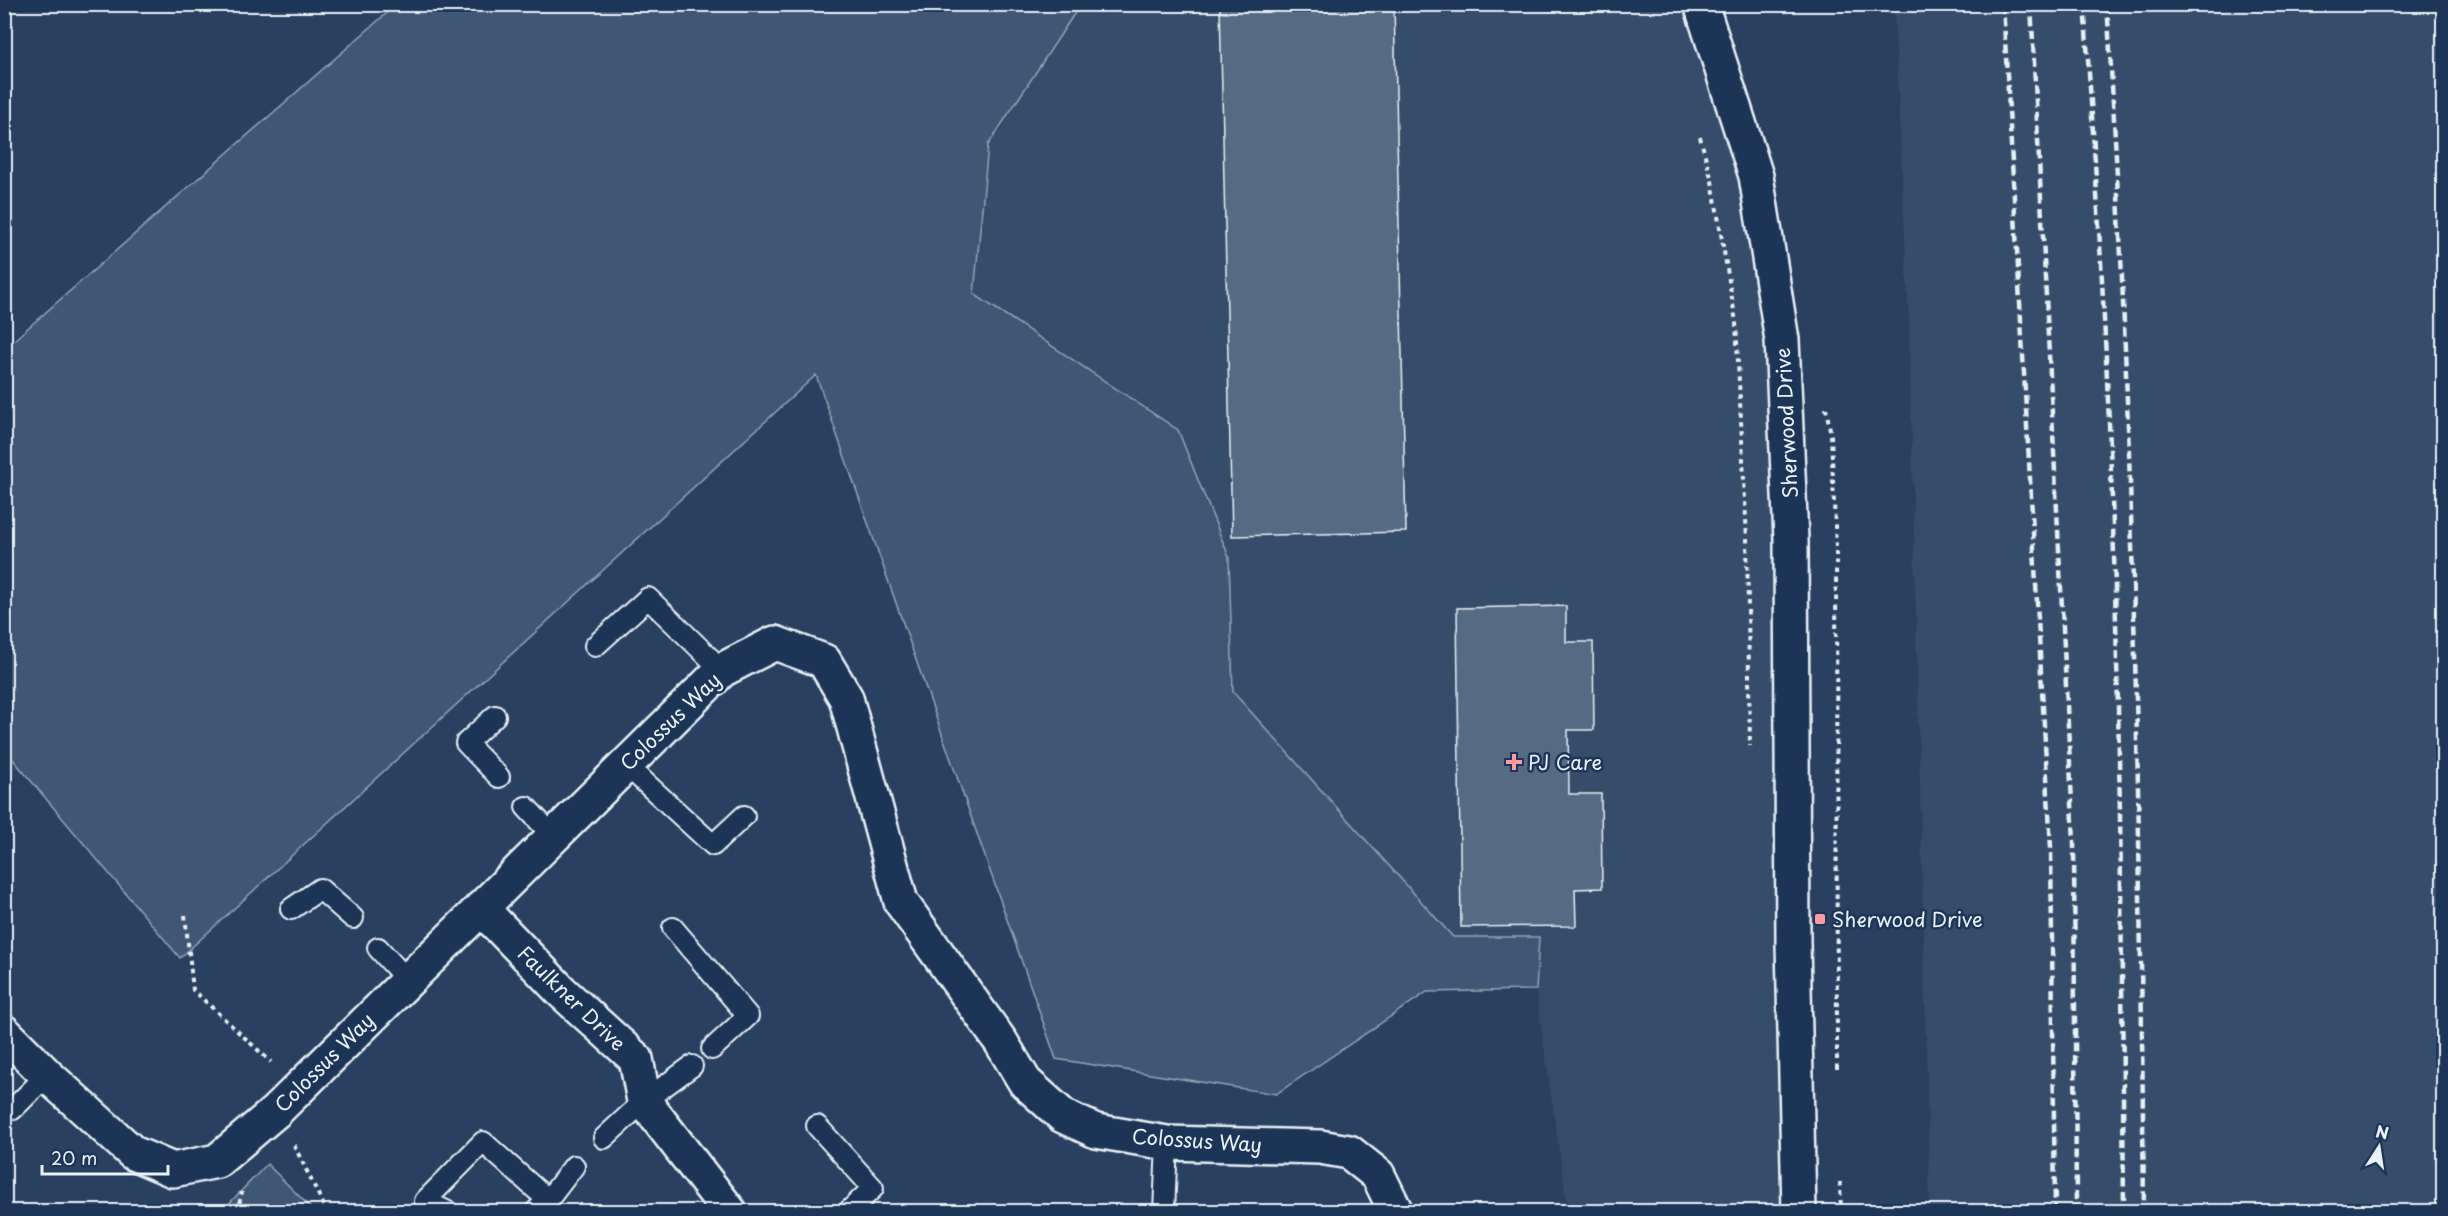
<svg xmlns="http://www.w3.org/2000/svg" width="2448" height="1216" viewBox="0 0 2448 1216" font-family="'Playpen Sans',sans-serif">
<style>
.built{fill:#364d6b}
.green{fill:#415774;stroke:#94a4b6;stroke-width:1.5}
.building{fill:#556a83;stroke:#e8f1f8;stroke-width:1.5}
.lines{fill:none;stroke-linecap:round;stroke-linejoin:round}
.lane-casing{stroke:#e8f1f8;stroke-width:24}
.street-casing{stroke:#e8f1f8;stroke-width:38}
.secondary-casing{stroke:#e8f1f8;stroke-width:38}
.path{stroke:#e8f1f8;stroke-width:4;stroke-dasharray:4.5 4.5;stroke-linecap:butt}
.lane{stroke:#1d3557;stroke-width:20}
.street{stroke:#1d3557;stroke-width:33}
.secondary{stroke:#1d3557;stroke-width:33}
.rail{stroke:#e8f1f8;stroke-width:4.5;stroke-dasharray:9 4.5;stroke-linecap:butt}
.poi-dot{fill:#ff9aa2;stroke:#1d3557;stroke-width:2}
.labels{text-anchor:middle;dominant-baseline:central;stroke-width:5;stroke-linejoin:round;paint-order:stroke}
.street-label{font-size:20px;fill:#e8f1f8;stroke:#1d3557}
.poi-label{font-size:20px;fill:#e8f1f8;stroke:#1d3557;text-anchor:start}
</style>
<rect width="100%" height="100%" fill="#294061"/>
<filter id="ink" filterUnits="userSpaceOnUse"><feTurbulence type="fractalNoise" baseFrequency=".0167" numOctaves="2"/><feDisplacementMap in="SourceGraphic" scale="12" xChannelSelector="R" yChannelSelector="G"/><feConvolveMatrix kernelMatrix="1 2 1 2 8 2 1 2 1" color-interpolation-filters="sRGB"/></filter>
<g filter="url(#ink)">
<path class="built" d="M1080,5H1701L1782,340L1799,1211H1568L1536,990L1539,937H1453L1233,692L1229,557L974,294L988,145Z
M1894,5H2443V1211H1930L1909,321Z"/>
<path class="green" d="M397,4L1080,5L988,145L974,294L1178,430L1229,557L1233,692L1453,937H1539L1536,990L1427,992L1276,1094L1056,1059L816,375L180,958L5,750V348Z
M267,1164L314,1211H222Z"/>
<path class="building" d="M1220,4H1394L1406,532L1232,536Z
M1566,606V642H1593L1594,730H1568L1569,794H1601L1602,888L1575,889L1576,926L1461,927L1457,608Z"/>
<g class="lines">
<g class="lane-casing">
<path id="lane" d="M595,646L648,598L722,670
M495,716L466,743L499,777
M626,765L713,845L744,816
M526,807L554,837
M291,909L320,889L353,918
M673,928L748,1016L712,1049
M378,948L407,980
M13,1109L47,1075
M817,1126L873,1188L848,1212
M604,1138L644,1101L692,1066
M448,1212L425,1201L483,1142L548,1200
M535,1212L548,1200L574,1166
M1164,1212L1167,1143"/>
</g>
<g class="street-casing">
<path id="street" d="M481,908L562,992L636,1059L644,1101L730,1212
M4,1032L47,1075L133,1153L173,1170L217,1161L275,1112L722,670L775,643L824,661L846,698L901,902L1001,1042L1025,1082L1063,1116L1096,1131L1167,1143L1320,1147L1349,1152L1378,1175L1396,1212"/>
</g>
<g class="secondary-casing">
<path id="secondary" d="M1701,4L1756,176L1782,340L1791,539L1793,942L1799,1212"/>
</g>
<path class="path" d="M1700,137L1712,181L1736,322L1747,539L1750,746
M1826,408L1831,435L1836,548L1837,1069
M185,915L193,990L271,1062
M294,1145L327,1212
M1840,1182L1841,1212
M237,1212L242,1192"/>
<use href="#lane" class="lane"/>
<use href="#street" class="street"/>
<use href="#secondary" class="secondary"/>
<path class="rail" d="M2003,4L2051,848L2055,1212
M2031,4L2074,842L2076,1212
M2084,4C2097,178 2107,352 2113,526C2121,754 2122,983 2124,1212
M2107,4C2133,406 2140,809 2144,1212"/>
</g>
</g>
<g class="poi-dot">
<path d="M1511 753h6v6h6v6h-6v6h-6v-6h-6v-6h6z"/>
<rect x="1814" y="913" width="12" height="12" rx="3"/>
</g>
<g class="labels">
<g class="street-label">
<text transform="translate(1786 423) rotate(-93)">Sherwood Drive</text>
<text transform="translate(670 721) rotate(-44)">Colossus Way</text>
<text transform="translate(572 998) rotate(44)">Faulkner Drive</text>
<text transform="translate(324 1062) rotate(-45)">Colossus Way</text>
<text transform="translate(1197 1140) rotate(4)">Colossus Way</text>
</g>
<g class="poi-label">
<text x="1528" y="762">PJ Care</text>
<text x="1832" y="919">Sherwood Drive</text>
</g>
</g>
<rect width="2448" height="1216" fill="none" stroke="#1d3557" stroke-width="24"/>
<rect x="12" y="12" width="2424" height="1192" fill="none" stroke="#e8f1f8" stroke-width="2" filter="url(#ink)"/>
<g transform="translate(2379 1147) rotate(12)" stroke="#1d3557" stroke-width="4.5" paint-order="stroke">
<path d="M0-4.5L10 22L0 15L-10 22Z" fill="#e8f1f8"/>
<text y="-9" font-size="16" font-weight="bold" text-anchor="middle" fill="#e8f1f8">N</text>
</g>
<path d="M42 1165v9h126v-9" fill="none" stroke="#e8f1f8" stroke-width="3"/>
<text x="51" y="1165" font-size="18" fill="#e8f1f8" stroke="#1d3557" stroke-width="4.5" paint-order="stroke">20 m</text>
</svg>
